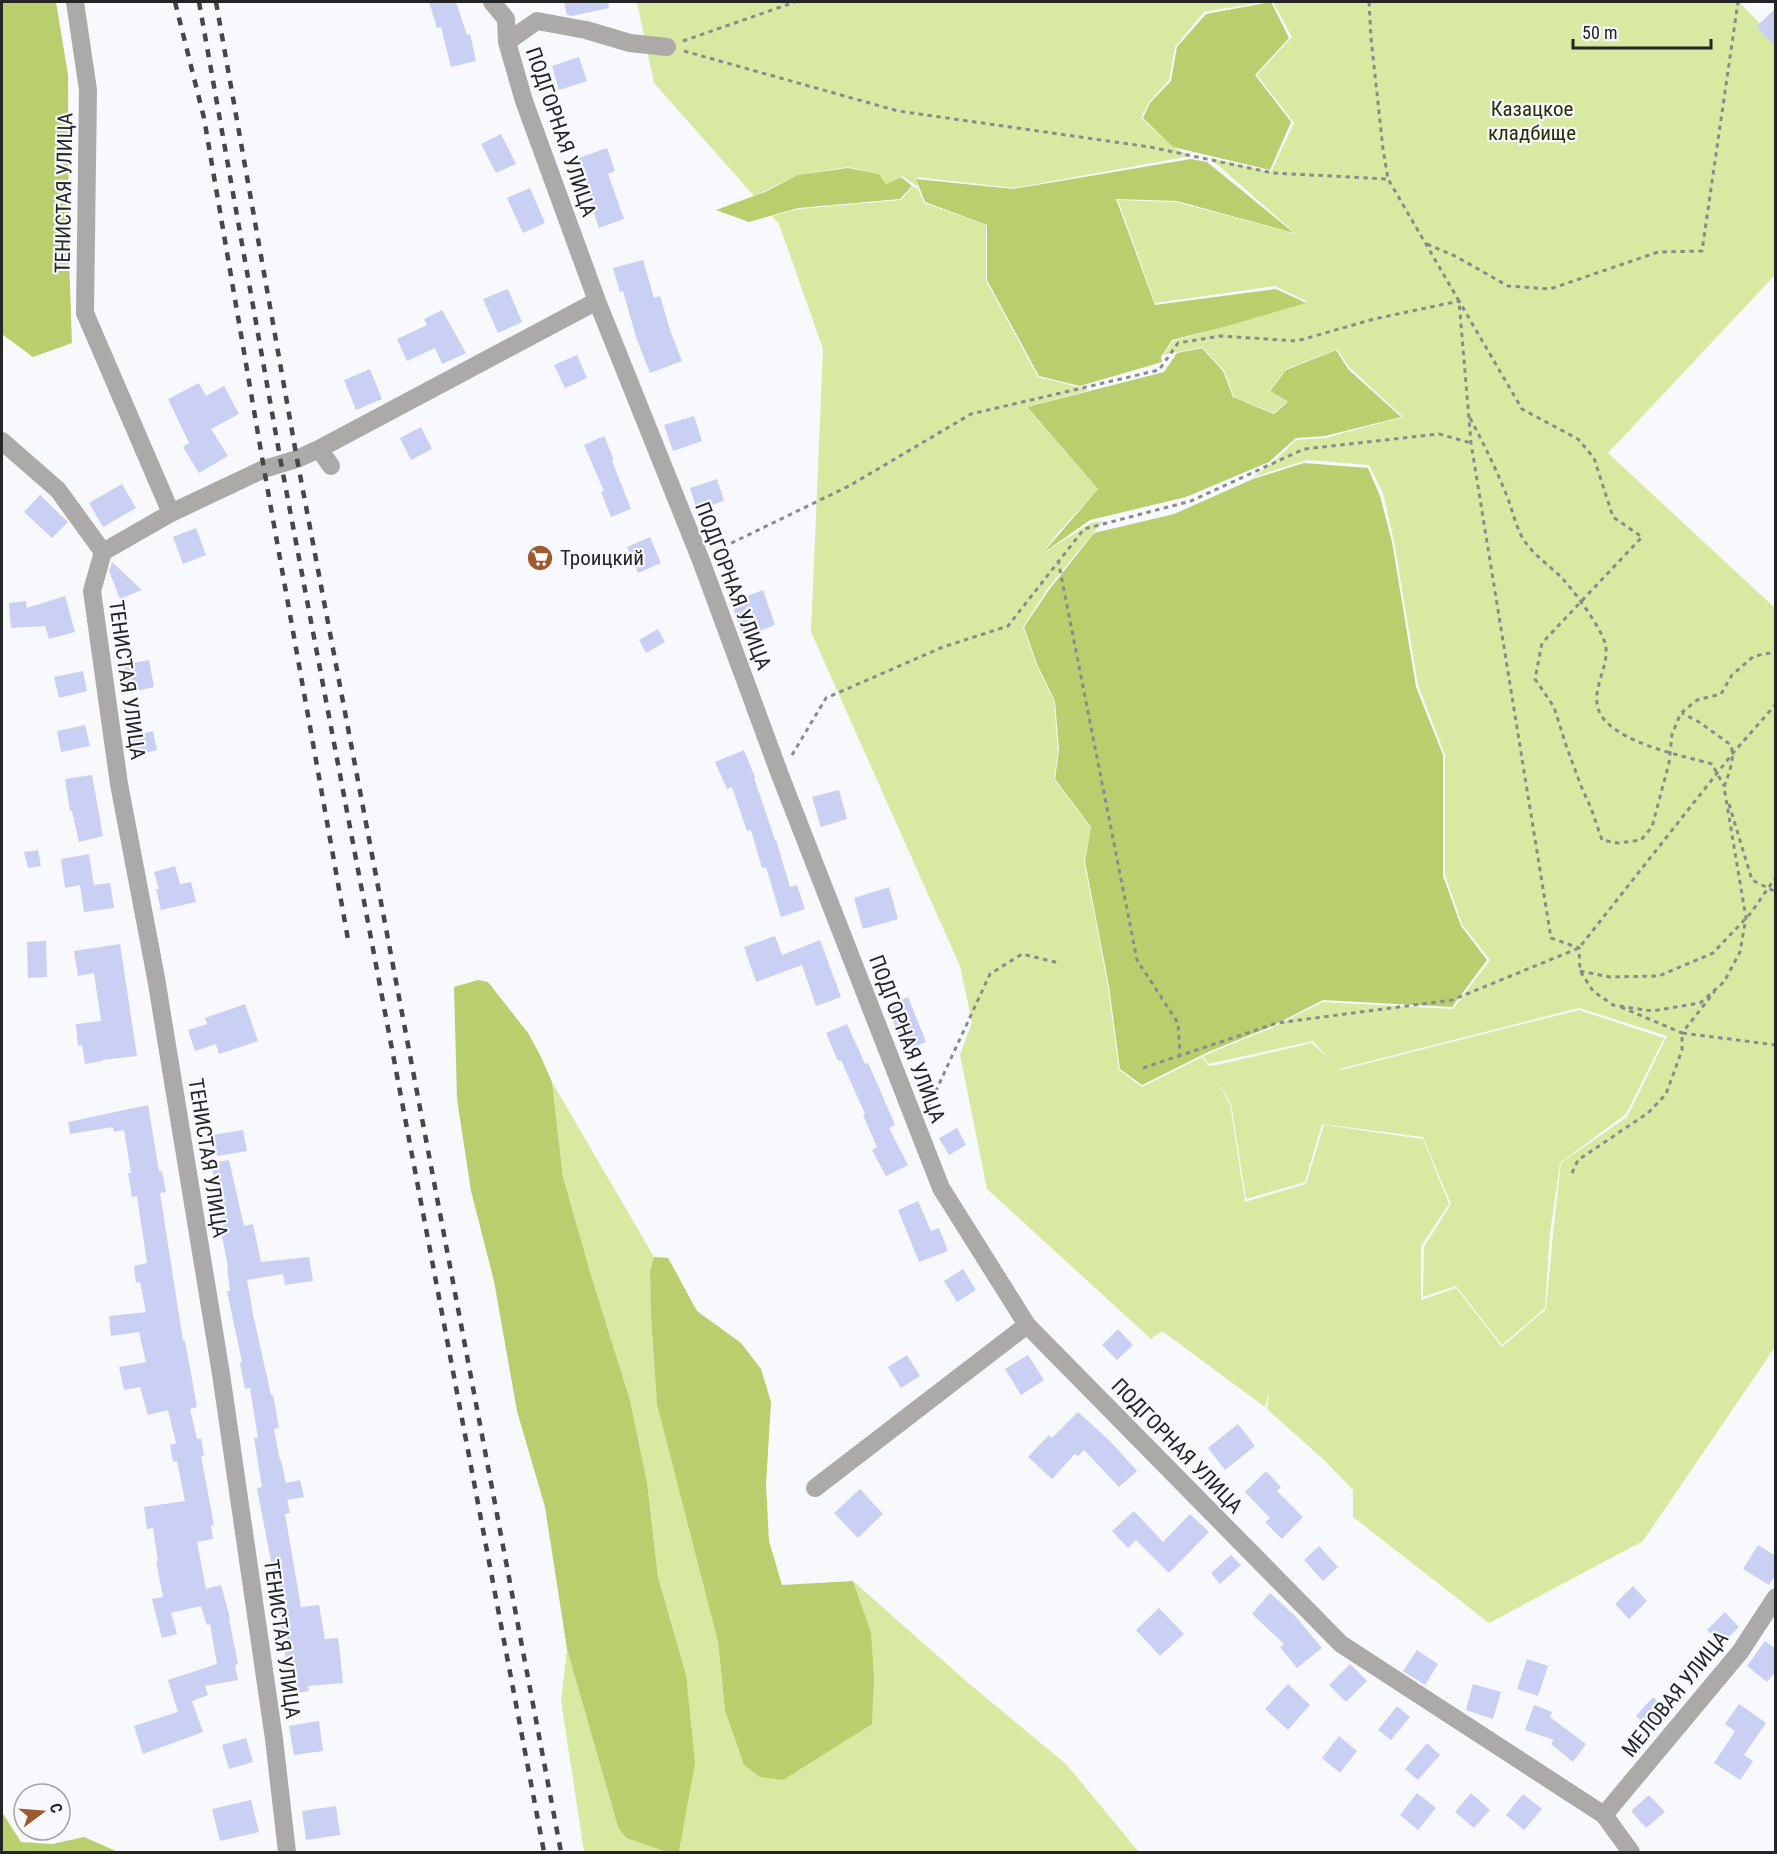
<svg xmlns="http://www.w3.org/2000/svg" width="1777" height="1854" viewBox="0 0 1777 1854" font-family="'Roboto Condensed',sans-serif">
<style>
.green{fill:#d8eaa2;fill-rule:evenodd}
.forest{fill:#b9cf6e}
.building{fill:#c9d0f4}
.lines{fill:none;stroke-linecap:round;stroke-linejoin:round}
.path{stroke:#8a8b8d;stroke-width:3;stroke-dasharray:4.5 4.5;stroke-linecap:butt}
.minor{stroke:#acaaa9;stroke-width:18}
.rail{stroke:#464749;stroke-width:4.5;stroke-dasharray:8 8;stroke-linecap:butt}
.labels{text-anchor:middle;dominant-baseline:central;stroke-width:4.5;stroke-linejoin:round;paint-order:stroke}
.park-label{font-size:21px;fill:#272f05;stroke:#f8f9fd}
.street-label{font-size:21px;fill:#242526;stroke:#f8f9fd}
.poi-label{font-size:21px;fill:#242526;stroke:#f8f9fd;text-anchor:start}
</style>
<rect width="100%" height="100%" fill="#f8f9fd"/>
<path class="green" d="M637,2H1264L1204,12L1175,47L1169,80L1149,102L1141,118L1173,147L1191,156L1014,188L916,177L918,187L902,176L886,184L879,174L848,167L798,175L754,196L654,83Z
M1273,2H1739L1775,39V275L1608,453L1776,609L1775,1347L1643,1541L1489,1623L1353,1517V1490L1324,1460L1267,1409L1269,1391L1265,1407L1162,1331L1151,1339L987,1189L960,1055L972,1022L960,966L811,632L823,349L779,224L772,216L799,209L901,200L913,186L918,189L924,203L986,225V281L1038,377L1090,390L1026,407L1098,489L1056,535L1042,554L1091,523L1103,521L1048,588L1023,627L1036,664L1054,701L1058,751L1054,779L1091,828L1084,861L1108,986L1119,1070L1142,1087L1202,1057L1208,1066H1212L1312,1043L1330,1060L1313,1041L1208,1064L1203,1056L1271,1028L1323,1002L1453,1009L1490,960L1462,924L1445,875V755L1418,685L1394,541L1383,493L1369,465L1307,460L1253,477L1272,463L1296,440L1325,438L1403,417L1349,367L1337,349L1286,369L1269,391L1287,402L1274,413L1234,397L1224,370L1202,347L1163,355L1173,341L1308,302L1275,286L1155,303L1118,200L1176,202L1296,234L1210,158L1271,172L1294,123L1257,75L1292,37ZM1579,1008L1667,1036L1627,1117L1561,1163L1553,1234L1546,1309L1502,1347L1456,1288L1421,1300V1246L1449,1204L1423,1139L1324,1125L1306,1184L1245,1202L1230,1104L1216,1080L1231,1103L1246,1199L1305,1182L1322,1124L1423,1137L1451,1204L1424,1247L1423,1297L1456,1286L1502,1345L1545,1308L1550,1233L1560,1163L1626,1114L1664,1038L1579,1010L1341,1070L1339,1069Z
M552,1082L654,1257L650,1271L651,1318L657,1405L718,1642L725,1710L871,1632L853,1581L966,1681L1066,1764L1139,1852H672L679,1851L686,1675L658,1577L647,1482L630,1400L591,1275L563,1177Z
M567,1649L618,1827L626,1838L667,1852H584L561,1701Z"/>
<path class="forest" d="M2,2H56L68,75L69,257L72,343L33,357L2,334Z
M1271,2L1289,38L1255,75L1291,122L1270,170L1173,147L1143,118L1150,103L1171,81L1177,47L1206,14Z
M1191,159L1207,162L1294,233L1177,201L1116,199L1155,305L1276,289L1306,303L1227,326L1172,340L1161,357L1162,362L1080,386L1039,376L987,280V225L925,202L916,179L1013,189Z
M848,168L879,174L886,184L901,177L912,186L900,199L798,208L749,222L716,210L765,192L798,175Z
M1202,348L1223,371L1233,397L1274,414L1288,402L1270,391L1286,370L1336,350L1348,369L1401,417L1325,436L1296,438L1269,462L1186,497L1090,520L1043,553L1098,489L1027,407L1164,372L1177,353Z
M1304,463L1368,468L1380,496L1392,542L1416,687L1443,755V876L1461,926L1487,960L1452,1007L1323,1000L1270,1027L1208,1052L1142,1085L1120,1069L1109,986L1085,861L1091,827L1055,779L1059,750L1055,701L1037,664L1024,627L1049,590L1094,533L1174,514L1253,479Z
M478,980L488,982L528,1033L541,1057L552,1082L563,1177L591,1275L630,1400L647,1482L658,1577L686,1675L695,1763L679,1851L667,1852L626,1838L618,1827L567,1649L545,1507L517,1411L494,1281L471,1191L457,1099L454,987Z
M654,1257L668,1258L697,1311L741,1343L761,1369L771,1402L766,1484L769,1541L782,1585L853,1581L871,1632L874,1678L872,1724L783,1780L760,1777L744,1765L725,1710L718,1642L657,1405L651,1318L650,1271Z
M2,1812L21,1842L52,1844L84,1837L118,1852H2Z"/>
<path class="building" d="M429,2H456L467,35L470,34L476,61L451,67L441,27L437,28Z
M564,2H608L609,8L572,16L567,15Z
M1776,8V47L1756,27Z
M579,57L587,81L559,90L552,66Z
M501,134L516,164L496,173L481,144Z
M607,148L615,171L608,174L624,219L599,228L576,159Z
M530,188L545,223L523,233L507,198Z
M643,260L654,298L660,296L670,330L682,361L650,373L636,337L623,291L620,292L613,268Z
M508,289L522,322L498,333L483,299Z
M442,310L466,353L442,364L435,348L407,361L397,339L427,325L424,319Z
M577,355L587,378L565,388L554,365Z
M370,369L382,399L356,410L344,380Z
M199,383L206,396L224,386L239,414L211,429L228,456L199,473L183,447L189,443L168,399Z
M694,416L702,441L673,451L664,425Z
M421,427L432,449L411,460L400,438Z
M604,436L614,460L612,461L631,509L611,517L601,492L604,491L584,445Z
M717,479L724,501L697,510L690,488Z
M122,484L136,508L103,527L89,503Z
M40,495L68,522L52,538L24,512Z
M196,528L206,555L183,564L173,537Z
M650,537L661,563L638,573L627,547Z
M112,562L142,590L120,599L109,571Z
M763,590L775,625L743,637L731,602Z
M65,596L75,632L49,639L45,626L11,628L9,603L26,601L27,608Z
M658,629L665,642L646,653L639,640Z
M149,660L154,687L128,693L123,665Z
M83,671L87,691L59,698L54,677Z
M85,725L90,746L61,752L57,731Z
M153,731L157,750L136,755L131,736Z
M744,750L755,777L754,778L775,840H776L790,887L797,885L805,909L781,917L766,867L762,868L751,830L747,831L732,787L727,789L715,762Z
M92,775L103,836L79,842L72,811H70L65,779Z
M839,790L847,819L821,827L812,797Z
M38,850L41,866L28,868L24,852Z
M89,854L94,885L110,883L114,908L84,912L80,885L65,888L61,859Z
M175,866L180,884L191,882L196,902L161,910L156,889H159L154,872Z
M889,887L898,919L863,929L854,898Z
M775,936L782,955L820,940L841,997L816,1006L802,965L756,982L744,947Z
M46,941L47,977L28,978L27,942Z
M120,944L137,1056L102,1060V1061L85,1064L82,1045L78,1046L76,1024L101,1021L94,973L78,976L74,951Z
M908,997L926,1042L905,1050L887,1006Z
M245,1004L258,1041L219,1054L216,1044L195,1051L188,1030L207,1024L205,1018Z
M847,1024L865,1064L868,1063L880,1090L895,1125L889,1128L908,1165L886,1176L872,1150L877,1147L863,1115L865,1114L841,1060L838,1061L826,1033Z
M148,1105L159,1171H162L166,1192L160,1193L183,1341H185L197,1407L190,1409L197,1439L201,1438L204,1456H201L214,1525L211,1526L213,1539L197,1542L206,1589L221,1585L230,1618L229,1619L238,1664L235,1665L238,1680L205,1686L208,1695L192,1701L203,1732L143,1754L134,1726L178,1712L168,1680L217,1664L210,1624L207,1625L201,1606L171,1613L177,1634L162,1638L152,1599L163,1597L156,1561H158L153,1528L147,1529L144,1507L185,1501L177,1461L173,1462L170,1445L176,1443L168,1410L148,1415L140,1387L124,1390L119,1367L146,1362L139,1332L111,1336L109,1316L146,1312L140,1282L136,1283L134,1266L147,1263L137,1196L132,1197L128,1173H131L124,1130L114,1132L113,1127L70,1134L68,1122Z
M957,1128L966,1145L949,1155L939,1138Z
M243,1130L247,1151L217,1156L213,1135Z
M229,1160L244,1226L253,1224L261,1262L309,1257L313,1281L285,1285L283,1274L247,1280L253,1314L271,1395H273L279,1428L274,1429L280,1461L281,1460L286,1483L300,1480L304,1497L287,1500L290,1513L285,1514L301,1607L319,1605L325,1639L338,1638L341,1663L343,1683L308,1686L309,1691L288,1695L283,1669L287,1668L278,1605H277L272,1582H275L257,1488L262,1487L254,1438H258L250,1388L245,1389L240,1363L242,1362L227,1291H230L227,1267H228L221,1231L223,1230L211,1163Z
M918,1201L931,1231L939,1228L948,1251L919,1262L898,1210Z
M963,1269L976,1290L957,1302L944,1281Z
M1118,1329L1133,1345L1117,1360L1102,1345Z
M907,1355L920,1376L901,1388L888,1367Z
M1028,1355L1044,1380L1021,1395L1005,1369Z
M1078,1412L1110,1441L1137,1471L1119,1487L1084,1450L1078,1456L1075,1454L1052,1479L1028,1457L1049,1435L1052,1438Z
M1238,1424L1255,1446L1225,1470L1208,1448Z
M1266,1471L1281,1487L1277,1491L1303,1517L1282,1539L1265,1522L1270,1518L1245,1492Z
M860,1489L883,1514L858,1538L834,1513Z
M1134,1511L1163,1542L1190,1514L1209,1532L1169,1573L1136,1540L1128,1548L1112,1531Z
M1758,1545L1776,1556V1575L1769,1585L1743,1569Z
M1319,1546L1338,1567L1323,1581L1304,1560Z
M1231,1555L1241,1565L1220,1584L1211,1573Z
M1633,1586L1647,1601L1629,1619L1615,1604Z
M1270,1593L1295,1616L1322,1648L1297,1668L1280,1647L1284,1644L1252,1614Z
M1159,1608L1184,1634L1160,1656L1136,1630Z
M1725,1612L1739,1627L1722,1644L1707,1630Z
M1765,1641L1776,1649V1671L1767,1682L1747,1666Z
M1417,1650L1438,1664L1425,1685L1403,1671Z
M1527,1659L1548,1666L1538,1696L1517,1689Z
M1350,1664L1367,1681L1346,1702L1329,1685Z
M1288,1684L1310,1705L1288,1730L1265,1709Z
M1473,1684L1501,1692L1493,1719L1466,1710Z
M1653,1697L1671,1714L1654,1732L1636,1716Z
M1739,1704L1766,1723L1744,1755L1753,1761L1740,1780L1714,1763L1735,1731L1725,1724Z
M1534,1705L1552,1712L1550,1717L1586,1744L1573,1762L1551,1744L1554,1740L1525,1730Z
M1397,1706L1410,1717L1391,1740L1378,1730Z
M319,1721L323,1751L294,1755L289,1726Z
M1339,1736L1357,1751L1340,1773L1322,1758Z
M246,1738L253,1762L229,1769L222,1745Z
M1427,1743L1440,1755L1418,1780L1405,1769Z
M1417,1793L1436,1808L1418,1830L1400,1815Z
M1471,1793L1490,1810L1474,1828L1455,1812Z
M1523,1794L1542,1809L1524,1830L1506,1815Z
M1649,1795L1665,1812L1646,1828L1631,1811Z
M251,1800L259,1832L220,1841L212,1809Z
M336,1806L340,1835L306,1840L302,1811Z"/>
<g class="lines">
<path class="path" d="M1369,2L1371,38L1383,149L1388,179L1459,301L1471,443L1551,938L1579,948L1580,971L1593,991L1613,1005L1652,1011L1700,1003L1724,982L1740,952L1746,918L1724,787C1729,773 1735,760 1731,745L1699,722L1682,713
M683,41L795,2
M684,51L898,111L1150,147L1273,173L1388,179
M1427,244L1455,256L1508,286L1550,289L1658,252L1702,251L1738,2
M1470,418C1484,444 1496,469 1507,496C1512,509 1515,523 1521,535C1530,553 1548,564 1562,578C1574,591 1600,626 1605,643C1612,667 1585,694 1603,718C1623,744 1680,755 1712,764L1724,786
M715,551L849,486L971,414L1159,370L1178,343L1220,336L1297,341L1374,319L1459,301L1522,409L1578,439L1594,458L1613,517L1642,537L1542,643L1535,679L1554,707L1566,745L1581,786L1591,808L1602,840L1618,843L1641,840L1652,827L1669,763L1672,734L1681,713L1697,700L1721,694L1732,675L1754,656L1776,652
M1058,560L1137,960L1178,1023L1180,1056
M792,755L826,698L943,647L1008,626L1084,529L1191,501L1304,449L1439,434L1471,443
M1729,804L1752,880L1776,892
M1580,971L1610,977L1659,976L1713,953L1750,914L1776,877
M1621,1007L1682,1033L1715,991
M1143,1068L1277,1023L1452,1000L1579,948L1733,753L1776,704
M928,1108L990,974L1022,954L1059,963
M1572,1173L1578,1160L1648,1113L1666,1094L1682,1050V1033L1776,1045"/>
<path class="minor" d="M75,2L88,90L85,313L171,513
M492,2L506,19L507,42L524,101L597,301L700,558L780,775L941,1188L1027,1325L1341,1644L1604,1815L1631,1852
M507,42L537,21L586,30L630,43L667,47
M2,441L58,490L103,552
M319,449L331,466
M815,1488L1027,1325
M1604,1815L1740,1652L1776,1597
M287,1852L274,1739L221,1374L156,978L119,784L92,591L103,552L171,513L264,469L297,459L319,449L597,301"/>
<path class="rail" d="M175,2L204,118L264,469L349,945
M199,2L281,463L544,1852
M216,2L297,459L561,1852"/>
</g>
<defs>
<g id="supermarket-disc" transform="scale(1.35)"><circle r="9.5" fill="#a05a2f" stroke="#f8f9fd"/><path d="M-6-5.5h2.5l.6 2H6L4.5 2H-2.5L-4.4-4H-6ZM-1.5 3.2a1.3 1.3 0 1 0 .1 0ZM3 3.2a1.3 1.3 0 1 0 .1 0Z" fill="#fff"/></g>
</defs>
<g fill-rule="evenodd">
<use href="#supermarket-disc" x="540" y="558"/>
</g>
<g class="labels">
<g class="park-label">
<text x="1532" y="109">Казацкое<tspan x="1532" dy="24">кладбище</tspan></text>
</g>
<g class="street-label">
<text transform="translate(561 132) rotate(71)">ПОДГОРНАЯ УЛИЦА</text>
<text transform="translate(64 193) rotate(-89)">ТЕНИСТАЯ УЛИЦА</text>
<text transform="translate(733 586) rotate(69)">ПОДГОРНАЯ УЛИЦА</text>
<text transform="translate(127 680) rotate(82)">ТЕНИСТАЯ УЛИЦА</text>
<text transform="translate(907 1039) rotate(69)">ПОДГОРНАЯ УЛИЦА</text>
<text transform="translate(208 1158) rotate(81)">ТЕНИСТАЯ УЛИЦА</text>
<text transform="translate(1177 1446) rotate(46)">ПОДГОРНАЯ УЛИЦА</text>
<text transform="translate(282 1639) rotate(82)">ТЕНИСТАЯ УЛИЦА</text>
<text transform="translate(1675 1694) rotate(-51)">МЕЛОВАЯ УЛИЦА</text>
</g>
<g class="poi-label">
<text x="560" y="558">Троицкий</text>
</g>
</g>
<rect width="1777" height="1854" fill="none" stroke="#242526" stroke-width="6"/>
<g transform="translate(42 1812) rotate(74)"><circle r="28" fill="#f8f9fd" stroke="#a3a4a7" stroke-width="1.5"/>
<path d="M0-4.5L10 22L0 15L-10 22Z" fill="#a05a2f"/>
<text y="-9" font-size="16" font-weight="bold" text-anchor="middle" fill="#242526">С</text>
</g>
<path d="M1573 39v9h138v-9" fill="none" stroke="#242526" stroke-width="3"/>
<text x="1582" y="39" font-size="18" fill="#242526" stroke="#f8f9fd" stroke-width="4.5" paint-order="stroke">50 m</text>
</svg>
